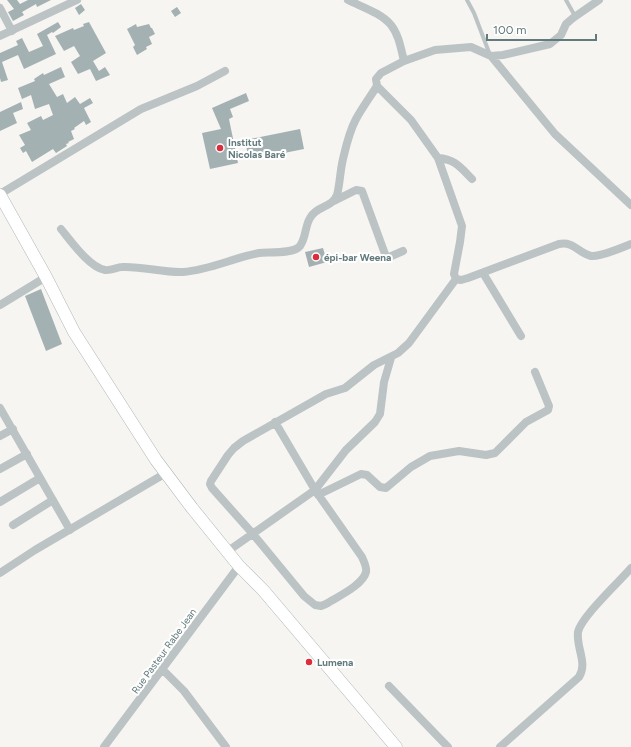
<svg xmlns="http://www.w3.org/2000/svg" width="631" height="747" viewBox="0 0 631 747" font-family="Figtree,sans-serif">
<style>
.building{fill:#a4b1b2}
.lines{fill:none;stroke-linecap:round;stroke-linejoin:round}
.secondary-casing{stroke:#afb8b9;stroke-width:13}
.service{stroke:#bcc3c4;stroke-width:4}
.minor{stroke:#bcc3c4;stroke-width:8}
.secondary{stroke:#fff;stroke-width:12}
.poi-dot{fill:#dc2d3c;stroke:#fff;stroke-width:1.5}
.labels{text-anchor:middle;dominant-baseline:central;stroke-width:4;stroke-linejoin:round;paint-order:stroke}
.poi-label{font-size:10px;font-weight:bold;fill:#627a7c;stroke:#fff;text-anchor:start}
.street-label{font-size:10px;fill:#627a7c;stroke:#fff}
</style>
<rect width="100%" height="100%" fill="#f6f5f2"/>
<path class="building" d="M7,0H17L20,4L28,0H51L37,7L36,4L22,12L24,15L13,21L8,12L14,9Z
M81,4L85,10L79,15L75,8Z
M177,7L181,13L175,17L171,11Z
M58,22L61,27L53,33L52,32L47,35L56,54L24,69L18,55L2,62L8,80L1,82L0,78V53L18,45L16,41L22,38L29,52L43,46L37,34Z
M89,22L106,53L93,61L99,71L105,67L110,75L96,81L90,69L78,74L71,62L80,56L74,46L64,51L55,36L73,28L74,30L84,26L83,24Z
M136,24L137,27L149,24L151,28H152L155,34L149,37L152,44L146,47L147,49L137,55L133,47L135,45L127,29Z
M61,67L65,77L49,84L57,97L63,94L67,103L75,97L80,104L90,98L93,103L84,108L91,122L86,125L84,121L74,128L75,129L71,131L74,139L68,142L69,143L66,144L67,146L56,153L53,149L32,162L26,151L23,153L20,148L25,145L19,135L31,130L27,123L41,116L43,120L53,115L49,104L35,109L31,95L22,99L18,88L35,81L34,79L43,73L44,75Z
M246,93L249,101L230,109L233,117L229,119L238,163L210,169L202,133L221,129L212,108Z
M21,102L23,109L13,113L17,123L0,131V112Z
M300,129L304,149L249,160L245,140Z
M323,248L327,262L309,267L305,252Z
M41,289L62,344L46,351L25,296Z"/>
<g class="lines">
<g class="secondary-casing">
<path id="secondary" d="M0,195L46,277L74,332L156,460L192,508L239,566L263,590L396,747"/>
</g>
<path class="service" d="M467,0L474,13L490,55
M566,0L575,16"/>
<path class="minor" d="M348,0C362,7 381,13 391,25C399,35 401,49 404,61
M599,0L573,18L566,24L561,35L550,44L503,55L491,56L471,47L435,50L404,61L381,73L376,79L377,86L411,120L438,158L462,226L460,242L454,274L456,279L461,280L468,278L559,244C574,241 578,253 591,256C601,257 621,248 631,244
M0,8L12,31
M0,36L77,0
M491,56L555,134L631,205
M438,158C455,159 461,168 472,179
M0,194L141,109L197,86L225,71
M334,201L356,190L362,191L385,254L387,258L403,251
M61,229C71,241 89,267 105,270C111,271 117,267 122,267C143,266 163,273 183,272C209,270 233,258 259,253C269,252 294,254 300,246C306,238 305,226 310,218C316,206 332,208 337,195C340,184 340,171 343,159C346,146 349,132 356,119C362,108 370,97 377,86
M483,273L521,336
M0,305L46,277
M391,358L384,382L380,414L375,422L346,450L315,490L362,557C364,562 367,567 366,572C363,585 337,597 326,604L321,606L315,605L304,596L253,534L212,488L210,484L211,481L228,455L234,448L243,441L326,394L345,388L374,365L398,353L409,343L456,279
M0,408L70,530
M0,436L13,429
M0,469L27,454
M318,495L361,474L367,475L380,487L386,488L411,467L430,456L459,451L486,455L495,453L526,422L548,410L549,406L535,372
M0,502L40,478
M13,525L53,500
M228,551L315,490L275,422
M0,573L35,550L166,473
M162,669L184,691L226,747
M389,686L448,747
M104,747L239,566
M500,747L579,677C588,663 576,648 578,632C581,617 619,582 631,568"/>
<use href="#secondary" class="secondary"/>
</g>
<g class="poi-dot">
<circle cx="220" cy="148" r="4"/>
<circle cx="316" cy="257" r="4"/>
<circle cx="309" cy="662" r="4"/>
</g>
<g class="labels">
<g class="poi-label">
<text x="228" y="142">Institut<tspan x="228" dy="12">Nicolas Baré</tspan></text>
<text x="324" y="257">épi-bar Weena</text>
<text x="317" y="662">Lumena</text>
</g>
<g class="street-label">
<text transform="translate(164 651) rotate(-54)">Rue Pasteur Rabe Jean</text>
</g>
</g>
<path d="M487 34v6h109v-6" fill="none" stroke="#627a7c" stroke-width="2"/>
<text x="493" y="34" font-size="12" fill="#627a7c" stroke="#ffffff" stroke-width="3" paint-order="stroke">100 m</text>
</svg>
